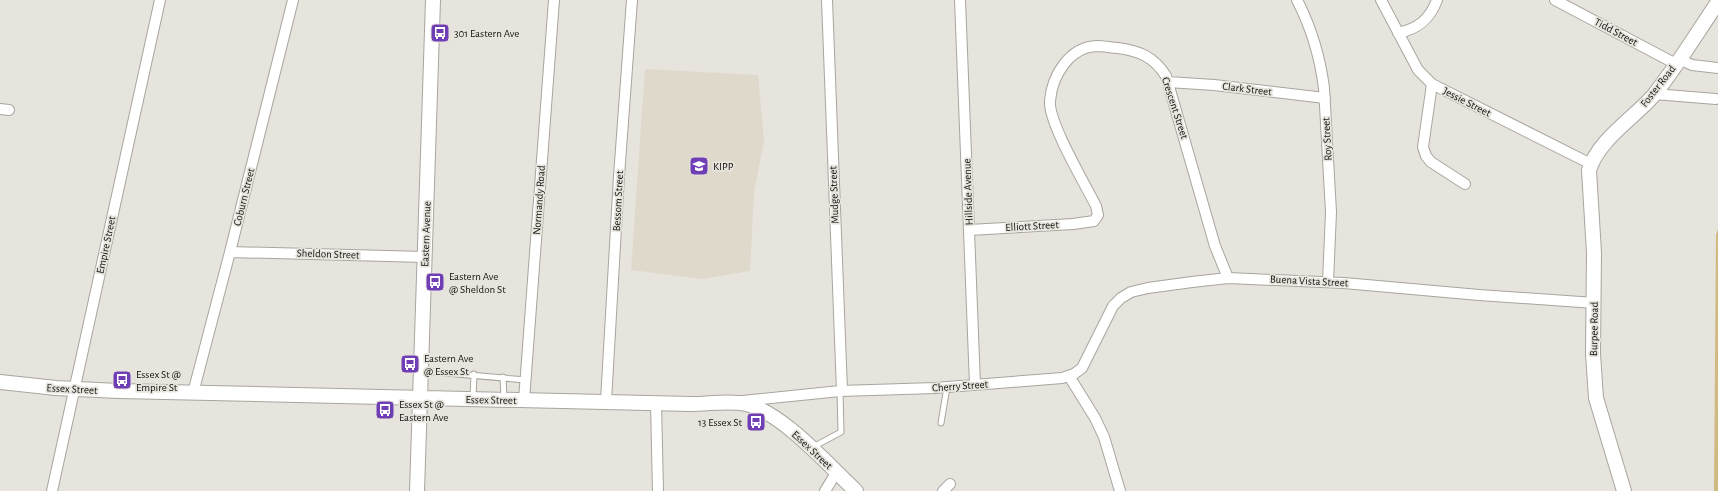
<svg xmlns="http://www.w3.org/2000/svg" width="1718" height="491" viewBox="0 0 1718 491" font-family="'Alegreya Sans',sans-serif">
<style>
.built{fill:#dfd9cb}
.park{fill:url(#park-tufts)}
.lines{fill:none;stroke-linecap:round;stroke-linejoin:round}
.lane-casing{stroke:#a8a59e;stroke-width:7}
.street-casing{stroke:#a8a59e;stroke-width:12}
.secondary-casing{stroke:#a8a59e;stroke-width:16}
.lane{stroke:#fff;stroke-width:5}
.street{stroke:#fff;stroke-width:10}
.secondary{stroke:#fff;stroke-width:14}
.labels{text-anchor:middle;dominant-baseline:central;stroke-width:3.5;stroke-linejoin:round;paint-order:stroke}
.street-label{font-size:11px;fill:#141310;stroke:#e7e4dd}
.poi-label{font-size:11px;fill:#141310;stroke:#e7e4dd;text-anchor:start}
</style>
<defs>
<pattern id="park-tufts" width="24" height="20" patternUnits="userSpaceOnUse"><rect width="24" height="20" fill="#d0ba82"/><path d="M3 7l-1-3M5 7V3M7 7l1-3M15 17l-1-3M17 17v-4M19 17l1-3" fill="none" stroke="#b29f6f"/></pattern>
</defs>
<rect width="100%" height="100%" fill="#e7e4dd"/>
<path class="built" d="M645,69L758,75L764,141L754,193L750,271L702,279L631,270Z"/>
<path class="park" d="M1718,229V491H1714L1716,235Z"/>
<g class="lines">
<g class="lane-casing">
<path id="lane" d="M422,371L526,380
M503,377L504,398
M473,397L474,374
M941,423L947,387
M813,447L841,432L840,391"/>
</g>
<g class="street-casing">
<path id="street" d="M827,0L842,391
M960,0L975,385
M1297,0C1311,27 1320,57 1324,88L1331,212L1328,282
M1381,0L1418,70L1432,84L1591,164
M1555,0L1676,64
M1398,33C1418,29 1430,19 1437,0
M1679,59L1692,65L1718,68
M1168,82L1214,85L1325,98
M1432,84L1423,147L1426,156L1431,162L1465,184
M1654,94L1716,99
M0,109L9,110
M969,230L1073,224L1094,221L1098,215L1096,206C1085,184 1048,122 1050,101C1052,76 1069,47 1097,46C1104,46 1112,48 1118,48C1140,51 1154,57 1166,76L1215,246L1228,278
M230,252L425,257
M1069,376L1095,418L1104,437L1120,491
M193,393L230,252L293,0
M524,400L554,0
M606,401L619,176L632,0
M742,401L840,391L935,388L1062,378L1074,374L1082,368L1113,306L1121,298L1131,292L1148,288L1192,282L1228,278L1344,283L1479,295L1595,303
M656,403L658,491
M52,491L160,0
M825,491L836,473
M943,491L950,484"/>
</g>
<g class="secondary-casing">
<path id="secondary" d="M0,382L56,388L119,391L691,404C709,404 729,400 746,404C783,413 828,465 856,491
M417,491L433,0
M1624,491L1596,398L1593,354L1594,253L1589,170C1599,139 1633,119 1654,95C1677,66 1697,33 1718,2"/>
</g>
<use href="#lane" class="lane"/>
<use href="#street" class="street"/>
<use href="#secondary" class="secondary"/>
</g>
<defs>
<g id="bus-square" transform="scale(1)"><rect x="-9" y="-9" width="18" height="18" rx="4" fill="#6f3db4" stroke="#e7e4dd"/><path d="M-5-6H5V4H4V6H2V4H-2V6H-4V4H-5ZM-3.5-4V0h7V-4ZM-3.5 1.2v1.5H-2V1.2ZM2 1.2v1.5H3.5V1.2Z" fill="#fff"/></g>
<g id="school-square" transform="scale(1)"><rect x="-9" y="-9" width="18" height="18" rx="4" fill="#6f3db4" stroke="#e7e4dd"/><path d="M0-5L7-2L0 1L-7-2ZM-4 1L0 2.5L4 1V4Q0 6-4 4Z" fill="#fff"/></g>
</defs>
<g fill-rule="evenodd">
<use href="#bus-square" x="440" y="33"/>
<use href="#school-square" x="699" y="166"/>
<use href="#bus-square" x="435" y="282"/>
<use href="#bus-square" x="410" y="364"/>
<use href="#bus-square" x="122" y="380"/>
<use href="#bus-square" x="385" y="410"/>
<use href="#bus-square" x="756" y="422"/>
</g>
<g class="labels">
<g class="street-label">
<text transform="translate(1616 32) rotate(28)">Tidd Street</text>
<text transform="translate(1658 86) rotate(-52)">Foster Road</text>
<text transform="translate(1247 89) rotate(7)">Clark Street</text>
<text transform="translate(1467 102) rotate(27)">Jessie Street</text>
<text transform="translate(1175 108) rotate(72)">Crescent Street</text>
<text transform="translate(1327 139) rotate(-93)">Roy Street</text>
<text transform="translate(968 192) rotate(-92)">Hillside Avenue</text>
<text transform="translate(834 195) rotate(-92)">Mudge Street</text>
<text transform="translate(244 197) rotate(-76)">Coburn Street</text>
<text transform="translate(539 200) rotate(-86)">Normandy Road</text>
<text transform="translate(618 201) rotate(-87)">Bessom Street</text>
<text transform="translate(1032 226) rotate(-3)">Elliott Street</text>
<text transform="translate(426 234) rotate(-88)">Eastern Avenue</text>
<text transform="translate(106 245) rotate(-78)">Empire Street</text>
<text transform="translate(328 254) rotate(2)">Sheldon Street</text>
<text transform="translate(1309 281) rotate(3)">Buena Vista Street</text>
<text transform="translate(1594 329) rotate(-89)">Burpee Road</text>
<text transform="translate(960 386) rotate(-4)">Cherry Street</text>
<text transform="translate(72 389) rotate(3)">Essex Street</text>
<text transform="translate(491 400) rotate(1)">Essex Street</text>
<text transform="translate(812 450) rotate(43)">Essex Street</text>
</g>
<g class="poi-label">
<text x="454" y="33">301 Eastern Ave</text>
<text x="713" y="166">KIPP</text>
<text x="449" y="276">Eastern Ave<tspan x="449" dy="13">@ Sheldon St</tspan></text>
<text x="424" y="358">Eastern Ave<tspan x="424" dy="13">@ Essex St</tspan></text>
<text x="136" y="374">Essex St @<tspan x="136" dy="13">Empire St</tspan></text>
<text x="399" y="404">Essex St @<tspan x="399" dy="13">Eastern Ave</tspan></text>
<text x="742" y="422" text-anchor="end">13 Essex St</text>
</g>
</g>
</svg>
